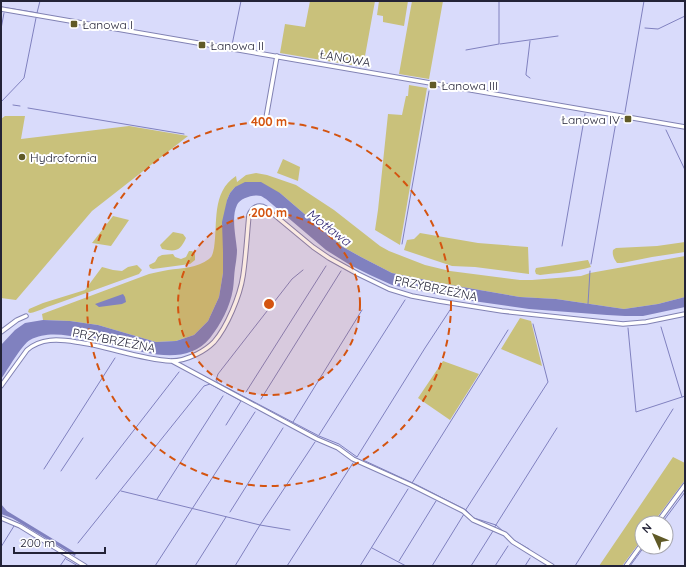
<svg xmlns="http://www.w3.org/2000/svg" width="686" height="567" viewBox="0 0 686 567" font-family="Quicksand,sans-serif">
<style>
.green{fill:#c9c17b}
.water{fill:#8081bf}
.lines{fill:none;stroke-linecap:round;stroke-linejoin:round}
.stream{stroke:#8081bf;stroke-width:1}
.minor-casing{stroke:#8182b3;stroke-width:5.5}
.minor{stroke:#fff;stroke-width:3.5}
.ring{fill:none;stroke:#d45410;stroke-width:2;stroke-dasharray:7 5}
.poi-dot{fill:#605a27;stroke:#fff;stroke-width:1.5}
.labels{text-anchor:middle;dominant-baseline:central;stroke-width:4;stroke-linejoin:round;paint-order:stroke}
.poi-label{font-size:12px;fill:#232337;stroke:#fff;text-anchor:start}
.street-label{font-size:12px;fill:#232337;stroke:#fff}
.water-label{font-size:13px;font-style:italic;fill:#332a75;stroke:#fff}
.centre{fill:#d45410;stroke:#fff;stroke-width:2}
.ring-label{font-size:12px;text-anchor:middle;font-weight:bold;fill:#d45410;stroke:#fff;stroke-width:4;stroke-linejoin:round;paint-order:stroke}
</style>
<rect width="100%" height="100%" fill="#d9dbfb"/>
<path class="green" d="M310,1H375L363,67L280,53L285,24L305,27Z
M379,1H408L404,26L383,22V16L377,15Z
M412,1H443L429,79L399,74Z
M409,85L427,88L400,245L375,230L378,210L388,114L402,115L406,96H408Z
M5,116H25L21,139L129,126L188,136L92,211L16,300L1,298V119Z
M283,159L300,167L298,181L277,173Z
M256,173L267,175L296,185L334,210L380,246L389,251L425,265L450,271L520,280H532L581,276L590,273L685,256V297L658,304L624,309L556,299L520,297L445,284L392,273L361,257L343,247L280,193L235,187L230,193L227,200L223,252V273L219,297L208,321L194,335L176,341L156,342L98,325L70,321L43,320L42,314L149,274C155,273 161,271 168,270C182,268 197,268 209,259C213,256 213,252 214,248C218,224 211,192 236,176L237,182L246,175Z
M113,216L129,220L111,246L92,243Z
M173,232L183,234L186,238C180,251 176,252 162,249L160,245Z
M420,233L478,243L528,247L529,274L475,267L452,266L404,250L407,240L414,239Z
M685,242V252L652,257L622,263H617C614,259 612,255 613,250L616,248L657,246Z
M189,251H192L195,254V260L190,264L153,269L150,268L149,265L155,262L158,257L162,255L173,254L175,257L181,259L186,257Z
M588,260L591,267C574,272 557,273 540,275L536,274L535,271L536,268Z
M137,265L142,270L139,274C110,284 82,295 53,305C45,307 38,312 30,313L28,312L29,309L43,303L85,290L102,267L113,270L122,271L128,267Z
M520,318L531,321L542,366L501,349Z
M443,361L479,374L450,420L418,398Z
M673,457L685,463V480L653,523H642V539L622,566H599Z"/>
<path class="water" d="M245,182H261L280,193L343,247L361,257L392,273L445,284L520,297L556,299L624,309L658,304L685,297V307L643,316H625L607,315L529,309L459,299L392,285L370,275L350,265L326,250L266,199C264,198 263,197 261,196C254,194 240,198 237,205C231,217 236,237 237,250C237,256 236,262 235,268C234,275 234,282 233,289C230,307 221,324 210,338C188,365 150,354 122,347C109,344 96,341 83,338C66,335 46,331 30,340C22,344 7,371 1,379V345L15,330L25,323L43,320L70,321L98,325L156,342L176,341L194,335L208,321L219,297L223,273V252L222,222L227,200L230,193L235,187Z
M123,294L125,297L126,302L122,304L99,307L95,304Z
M1,504L7,511L76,553L75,556L12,518L1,514Z"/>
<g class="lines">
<path class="stream" d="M1,7L38,13
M37,13L40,1
M645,28L658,29L685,16
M1,29L4,13
M500,44L558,36
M232,45L241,1
M466,50L499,44V1
M530,78L526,75V74L530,41
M1,102L24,78L36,18
M13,105L20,106
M28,108L184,134
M625,112L644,1
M666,130L685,170
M402,244L429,91
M562,246L585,114
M591,264L616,122
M303,270L292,279L218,374L216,380L218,383L319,436L339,444L357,457L425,348L450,310
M588,304L590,271
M661,327L682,397
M628,328L636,412L685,396
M246,392L326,266
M261,399L341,271
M293,422L362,310
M319,435L405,300
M363,460L417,485L466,510L474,518L496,525L504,532
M44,469L115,358
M61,471L83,438
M96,479L179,372
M412,483L508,330
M121,491L260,525L290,530
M157,499L223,396
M465,511L548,382L533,324
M230,512L283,428
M662,523L685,492
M494,528L557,428
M512,539L529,549
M78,543L204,386L210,384L241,401L226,425
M1,547L14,526
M372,548L406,566
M66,559L78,566
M399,561L436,501
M60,566L67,556
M155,566L255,412
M195,566L226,517
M235,566L260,525L315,442
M287,566L353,463
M360,566L408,489
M432,566L464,514
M471,566L493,531
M495,566L508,546
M525,566L530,558
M575,566L673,409
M630,566L644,547"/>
<g class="minor-casing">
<path id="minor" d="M1,9L685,127
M266,118L277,56
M1,332L17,320L26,316
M172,361L317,439L338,448L353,459L411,485L463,511L473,520L505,534L513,542L552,566
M1,386L27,350C41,338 58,339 76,342C108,346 138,359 171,361C180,361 189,358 197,354C203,351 209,347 214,342C227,327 240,296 243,276C246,256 247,235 249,215C252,208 258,203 266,208L313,247L329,258L358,274L389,289L412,296L439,301L502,311L623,324L646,322L685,314
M1,518L20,526L85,566
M657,523L685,485
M626,566L642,544"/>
</g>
<use href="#minor" class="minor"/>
</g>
<circle cx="269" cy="304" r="91" fill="#d45410" fill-opacity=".12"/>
<g class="ring">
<circle cx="269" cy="304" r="91"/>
<circle cx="269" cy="304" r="182"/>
</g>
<g class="poi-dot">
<rect x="70" y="20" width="8" height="8" rx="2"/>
<rect x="198" y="41" width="8" height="8" rx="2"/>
<rect x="429" y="81" width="8" height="8" rx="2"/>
<rect x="624" y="115" width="8" height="8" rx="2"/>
<circle cx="22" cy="157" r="4"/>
</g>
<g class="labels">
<g class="poi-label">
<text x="82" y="24">Łanowa I</text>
<text x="210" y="45">Łanowa II</text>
<text x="441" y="85">Łanowa III</text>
<text x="620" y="119" text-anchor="end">Łanowa IV</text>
<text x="30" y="157">Hydrofornia</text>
</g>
<g class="street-label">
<text transform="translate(345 58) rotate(10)">ŁANOWA</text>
<text transform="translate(436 288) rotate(12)">PRZYBRZEŻNA</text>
<text transform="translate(114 340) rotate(11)">PRZYBRZEŻNA</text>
</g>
<g class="water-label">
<text transform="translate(329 227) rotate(37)">Motława</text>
</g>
</g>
<circle cx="269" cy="304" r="6" class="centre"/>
<g class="ring-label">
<text x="269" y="126">400 m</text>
<text x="269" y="217">200 m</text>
</g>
<rect width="686" height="567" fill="none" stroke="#232337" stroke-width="4"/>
<g transform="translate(654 535) rotate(314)"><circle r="19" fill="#ffffff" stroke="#a7a7af"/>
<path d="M0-3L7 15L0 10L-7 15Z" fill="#605a27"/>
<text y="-6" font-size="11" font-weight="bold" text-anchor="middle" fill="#232337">N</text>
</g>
<path d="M14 547v6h91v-6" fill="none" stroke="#232337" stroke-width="2"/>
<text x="20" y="547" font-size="12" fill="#232337" stroke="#ffffff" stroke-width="3" paint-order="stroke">200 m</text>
</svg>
